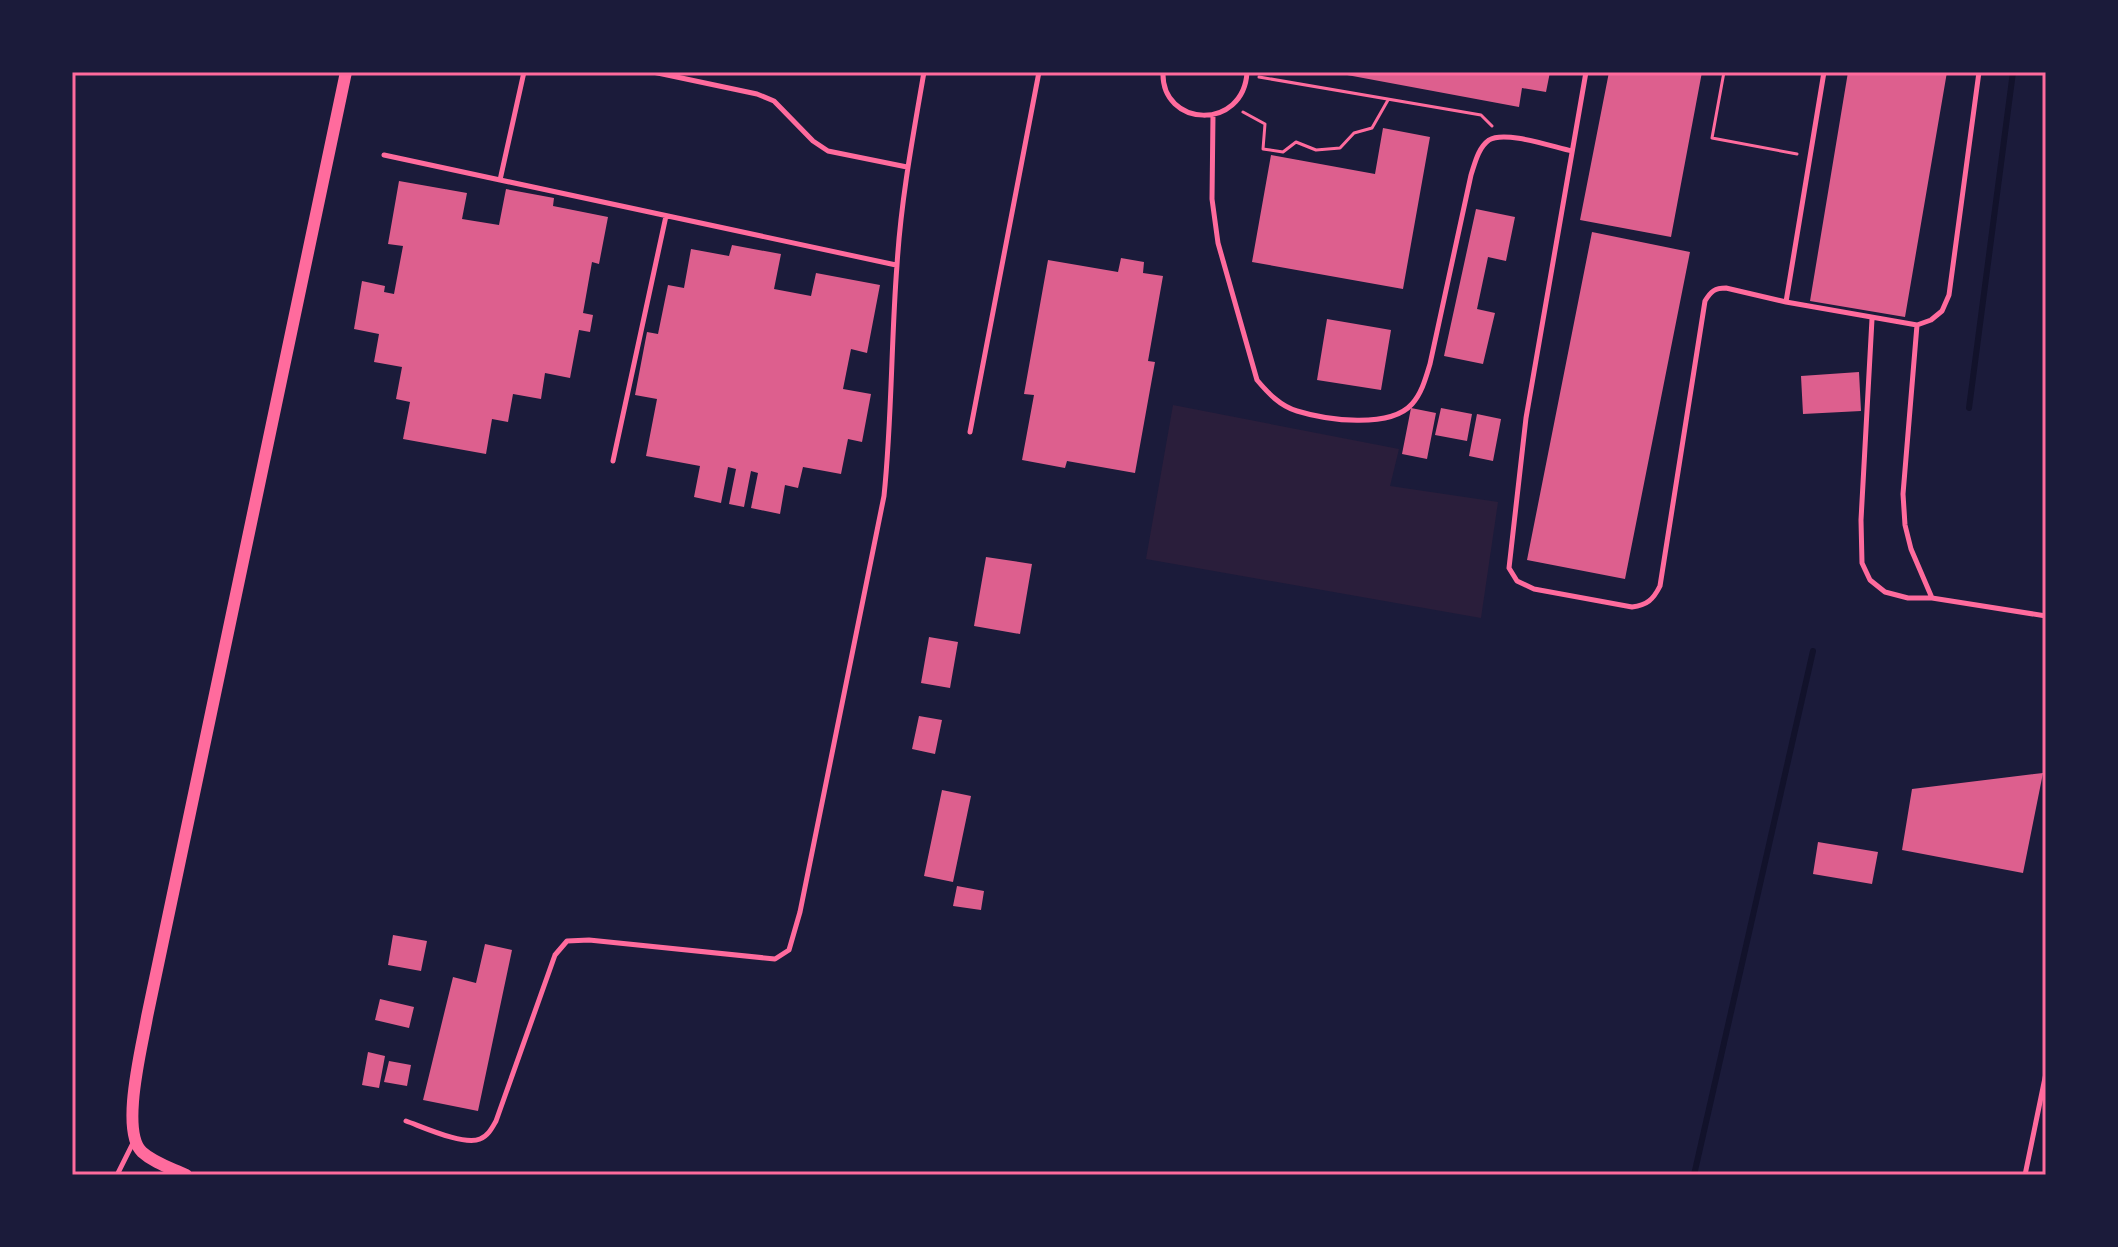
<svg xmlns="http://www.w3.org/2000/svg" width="2118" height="1247" viewBox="0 0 2118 1247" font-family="Signika,sans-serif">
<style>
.green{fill:#2a1e3b}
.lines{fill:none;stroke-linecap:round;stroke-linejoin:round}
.stream{stroke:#12122b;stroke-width:6}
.building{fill:#dd5f8e}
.path{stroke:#ff6b9d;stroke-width:3}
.service{stroke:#ff6b9d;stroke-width:5}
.tertiary{stroke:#ff6b9d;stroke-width:12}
.neatline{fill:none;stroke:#ff6b9d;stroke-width:3}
</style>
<rect width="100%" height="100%" fill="#1b1b3a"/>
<path class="green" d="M1173,405L1399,449L1390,486L1498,502L1481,618L1146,559Z"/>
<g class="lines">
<path class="stream" d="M1969,408L2013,72
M1694,1175L1813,651"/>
</g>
<path class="building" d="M1331,72H1550L1546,92L1522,88L1519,107Z
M1609,72H1702L1671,237L1580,220Z
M1848,72H1947L1905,317L1810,301Z
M1383,128L1430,137L1403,289L1252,262L1271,155L1375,174Z
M399,181L467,193L462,219L499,225L506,189L554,198L553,206L608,217L599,264L592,262L583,313L593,315L590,332L579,330L570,378L545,373L541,399L513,394L508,422L492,419L486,454L403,439L410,402L396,399L402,367L374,362L379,334L354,329L362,281L385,286L384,292L394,294L403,246L388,244Z
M1476,209L1515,217L1506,261L1488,257L1477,309L1495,313L1483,364L1444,356Z
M1592,232L1690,252L1625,579L1527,560Z
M732,245L781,254L774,289L811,296L816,273L880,285L867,353L851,349L843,389L871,394L862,442L848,439L841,474L803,467L798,488L785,485L780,514L751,508L758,473L751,471L744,507L729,504L736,469L728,467L721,503L694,497L700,466L646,456L657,399L635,395L647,332L658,334L668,285L684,288L691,249L729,256Z
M1121,258L1144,262L1143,273L1163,276L1148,361L1155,362L1135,473L1067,461L1065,468L1022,460L1034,395L1024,394L1048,260L1118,272Z
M1327,319L1391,330L1381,390L1317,380Z
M1859,372L1861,411L1803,414L1801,376Z
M1411,408L1436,413L1427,459L1402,454Z
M1441,408L1472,414L1467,441L1435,435Z
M1477,414L1501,419L1493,461L1469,456Z
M986,557L1032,564L1020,634L974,626Z
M929,637L958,642L950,688L921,683Z
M919,716L942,720L935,754L912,749Z
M2043,773L2023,873L1902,850L1912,789Z
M942,790L971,796L953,882L924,876Z
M1818,842L1878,852L1872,884L1813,874Z
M957,886L984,891L981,910L953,906Z
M393,935L427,941L421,971L388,965Z
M485,944L512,950L478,1111L423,1100L453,977L476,983Z
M380,999L414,1007L409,1028L375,1020Z
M368,1052L385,1056L379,1088L362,1085Z
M389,1061L411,1065L407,1086L384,1082Z"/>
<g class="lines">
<path class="path" d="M1724,72L1712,138L1797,154
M1259,77L1481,115L1492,126
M1243,112L1265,124L1263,149L1283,152L1296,142L1316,150L1340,148L1354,133L1372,128L1388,100"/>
<path class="service" d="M653,72L757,94L774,101L813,141L828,151L907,167
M1163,72C1161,128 1244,131 1247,72
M1586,72L1526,418L1509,568L1517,581L1534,589L1632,607C1647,605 1653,600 1660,586L1705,301C1711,291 1715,288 1726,288L1786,302L1917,325L1931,320L1942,311L1949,295L1979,72
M1213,115L1212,199L1218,243L1257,380C1268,393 1280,406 1297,411C1326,420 1390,429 1412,404C1422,393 1426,377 1430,364L1471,175C1475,163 1478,148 1489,140C1505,130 1553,147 1572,151
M384,155L896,265
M500,180L524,72
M1786,302L1824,72
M1872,319L1861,520L1862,563L1870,580L1885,592L1908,598H1932L2046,616
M1917,325L1903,494L1905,525L1911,549L1932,598
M970,432L1039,72
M613,461L666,216
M406,1121C423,1127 464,1146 480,1139C488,1136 492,1128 496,1121L555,955L567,941L589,940L775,959L789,950L800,912L884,496C892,419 891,342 897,265C901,200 913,136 924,72
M117,1175L134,1141
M2025,1175L2046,1073"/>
<path class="tertiary" d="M186,1175C171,1168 154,1163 142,1152C120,1131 142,1047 147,1017L346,72"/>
</g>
<rect width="2118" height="1247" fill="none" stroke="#1b1b3a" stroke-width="148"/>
<rect x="74" y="74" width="1970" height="1099" class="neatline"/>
</svg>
